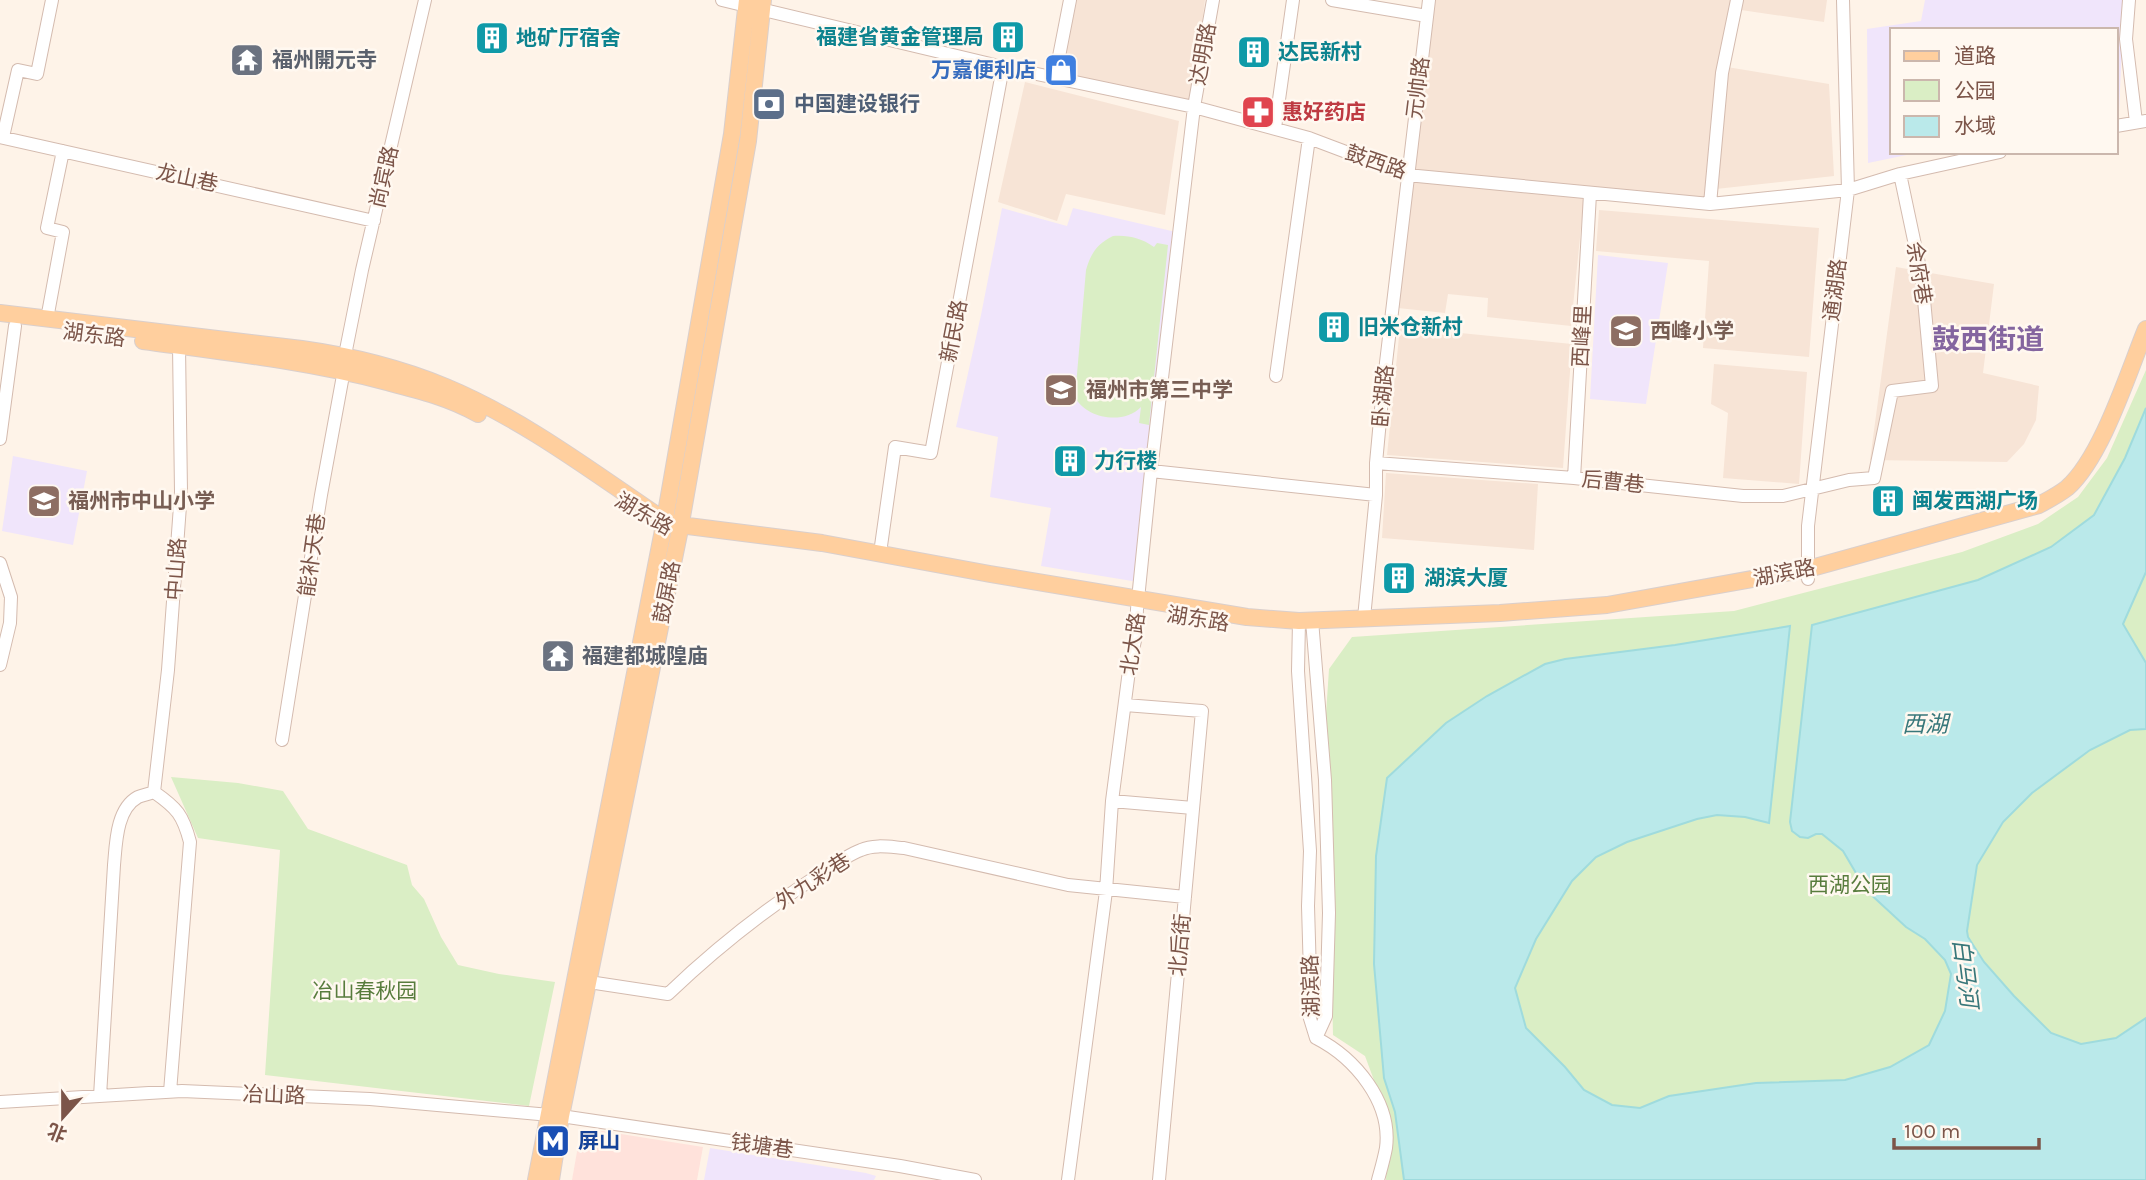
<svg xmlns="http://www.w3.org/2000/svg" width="2146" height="1180" viewBox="0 0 2146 1180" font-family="Karla,'Noto Sans SC',sans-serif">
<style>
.residential{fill:#f7e4d6}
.commercial{fill:#ffe2db}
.education{fill:#f0e5fb}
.green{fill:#daeec5}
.water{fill:#bae9ea;stroke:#9fdbdd;stroke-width:2}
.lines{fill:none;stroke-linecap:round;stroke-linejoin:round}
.minor-casing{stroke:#d4bbaf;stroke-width:14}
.major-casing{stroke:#dacfcc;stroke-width:18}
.minor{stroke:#fff;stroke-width:12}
.major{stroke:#ffcf9e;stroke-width:16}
.labels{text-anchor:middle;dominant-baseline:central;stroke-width:5;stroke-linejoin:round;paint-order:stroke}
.culture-label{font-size:21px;font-weight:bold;fill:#0d838f;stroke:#fff8f0;text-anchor:start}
.street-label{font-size:21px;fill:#7c5549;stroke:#fff8f0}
.worship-label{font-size:21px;font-weight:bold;fill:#5b616d;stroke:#fff8f0;text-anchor:start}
.shop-label{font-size:21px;font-weight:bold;fill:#366cbe;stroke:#fff8f0;text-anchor:end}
.service-label{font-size:21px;font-weight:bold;fill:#4e5e75;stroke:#fff8f0;text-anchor:start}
.health-label{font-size:21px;font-weight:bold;fill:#be3a42;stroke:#fff8f0;text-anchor:start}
.education-label{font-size:21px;font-weight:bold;fill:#785e54;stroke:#fff8f0;text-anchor:start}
.park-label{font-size:21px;fill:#587c3d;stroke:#fff8f0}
.transit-label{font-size:21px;font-weight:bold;fill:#164399;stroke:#fff8f0;text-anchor:start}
.water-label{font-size:23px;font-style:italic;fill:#38777a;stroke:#fff8f0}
.district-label{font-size:28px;font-weight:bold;fill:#84659f;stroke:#fff8f0}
</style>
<rect width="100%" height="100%" fill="#fef3e8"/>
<path class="residential" d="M1071,0H1205L1192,100L1057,73Z
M1429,0H1735L1710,204L1407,175Z
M1743,0H1827L1824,22L1741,10Z
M1727,67L1829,84L1834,176L1716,189Z
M1025,82L1179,121L1165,215L1066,194L1057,221L998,202Z
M1411,180L1584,198L1571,326L1487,317L1488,298L1448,294L1445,313L1398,308Z
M1599,210L1819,228L1809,357L1703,348L1709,261L1596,251Z
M1896,267L1994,284L1983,373L2039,386L2036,420L2024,444L2007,462L1870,460Z
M1400,327L1572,344L1563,468L1387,455Z
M1714,364L1807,372L1799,484L1723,478L1728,413L1711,404Z
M1386,473L1538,484L1534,550L1382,538Z"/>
<path class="commercial" d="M602,1131L703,1147L697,1180H572L578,1146Z"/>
<path class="education" d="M1925,0H2124L2119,112H2116V30H1892V152H1921L1868,163L1867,29L1921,21Z
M1002,208L1067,226L1073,208L1176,232L1138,582L1041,566L1051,508L990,497L998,437L956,427L981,315Z
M1598,255L1668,263L1646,404L1590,399Z
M13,456L87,471L73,545L2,531Z
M710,1148L866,1173L876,1176L874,1180H704Z"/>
<path class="green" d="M1113,236C1129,235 1141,238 1154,247L1157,243L1168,245L1149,425L1139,423L1141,407C1124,425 1086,419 1075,397L1086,270C1091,253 1097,244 1113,236Z
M2146,370V1180H1386L1388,1118L1365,1056L1333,1035L1326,714L1329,669L1352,637L1734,611L1962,552L2038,524L2078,497L2107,458Z
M171,777L238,783L283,791L308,829L407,865L412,885L424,899L441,937L458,965L499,974L555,982L529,1106L265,1075L280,850L198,838Z"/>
<path class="water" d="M2146,408V572L2123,624L2146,663V729L2130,730L2090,750L2032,793L2003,822L1977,865L1967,931L1968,937L1984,962L2014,996L2051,1033L2081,1044L2116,1038L2146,1018V1180H1404L1395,1112L1384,1078L1374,964L1376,856L1387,778L1446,723L1487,696L1545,664L1565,659L1675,645L1790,626L1769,823L1745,817L1717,815L1697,819L1627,842L1596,857L1572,881L1536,939L1515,988L1526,1028L1565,1067L1584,1090L1612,1105L1640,1108L1669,1096L1756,1083L1845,1080L1890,1067L1929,1045L1945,1011L1951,974L1945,960L1925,939L1906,927L1866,890L1843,851L1822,834H1816L1808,838L1800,837L1792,831L1790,822L1812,625L1978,580L2051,547L2094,515L2125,458Z"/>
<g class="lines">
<g class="minor-casing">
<path id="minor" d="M722,0L1003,67L1194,107L1309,138L1407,175L1710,204L1848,190L1900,174L2000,152
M1332,0L1427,16
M2129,0L2126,39L2136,122
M1055,77L1070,0
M2116,126L2146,121
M1275,128L1293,0
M0,137L374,221
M3,137L18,70L37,74L52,0
M1710,204L1722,73L1737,0
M47,319L63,232L47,228L63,151
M345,355L362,270L425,0
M1276,376L1309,138
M0,439L15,326
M1376,463L1574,478L1743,496H1783L1849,480L1874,478L1892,391L1932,386L1922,278L1900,174
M1151,471L1376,495
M1574,478L1590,194
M880,553L895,447L931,453L1003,67
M0,563L11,597L10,623L0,665
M1808,579V526L1848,190L1843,0
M1364,618L1376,495V463L1383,388L1429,0
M1312,620L1325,780L1329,913L1326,1016L1316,1038
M1299,621L1298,671L1310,851L1308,906L1310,975L1308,1012L1316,1038
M1125,705L1202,711L1159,1180
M282,740L321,495L344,370
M154,792L168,670L181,492L179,346
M154,792C177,808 183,815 190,842L170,1092
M1112,801L1193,808
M589,982L668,994C712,952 759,914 811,880C827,870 843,857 861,850C874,844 890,847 904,848L1068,885L1185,897
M1316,1038C1355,1058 1392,1102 1386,1148C1384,1159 1381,1169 1378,1180
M100,1096L114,865C116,844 116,809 138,797C143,795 149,794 154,792
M0,1102L182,1091L370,1099L561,1116L900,1166L975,1180
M1068,1180L1106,891L1112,801L1130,663L1136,636L1137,609L1151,471L1194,107L1213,0"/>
</g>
<g class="major-casing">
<path id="major" d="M0,313L302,349C352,356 400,368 446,387C525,420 594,473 664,520L680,525L822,543L990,574L1247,617L1299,621L1500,613L1607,605L1808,569L2039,505C2048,500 2058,495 2067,488C2102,457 2128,373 2146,329
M143,341C225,352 307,361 387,382C418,390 450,398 478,414
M536,1180L663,530L732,134L747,0
M551,1180L561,1116L679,534L748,141L763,0"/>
</g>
<use href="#minor" class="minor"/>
<use href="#major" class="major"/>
</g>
<defs>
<g id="building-square" transform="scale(1.75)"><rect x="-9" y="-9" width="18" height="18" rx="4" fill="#0f9aa8" stroke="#fff8f0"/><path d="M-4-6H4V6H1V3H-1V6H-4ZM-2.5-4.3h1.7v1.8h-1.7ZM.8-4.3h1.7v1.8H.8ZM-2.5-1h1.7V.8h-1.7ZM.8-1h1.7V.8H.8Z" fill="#fff"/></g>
<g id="temple-square" transform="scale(1.75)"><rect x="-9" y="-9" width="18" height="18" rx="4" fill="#6b7280" stroke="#fff8f0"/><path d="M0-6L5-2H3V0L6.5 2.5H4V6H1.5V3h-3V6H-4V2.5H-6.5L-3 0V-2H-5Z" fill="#fff"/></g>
<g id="shop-square" transform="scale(1.75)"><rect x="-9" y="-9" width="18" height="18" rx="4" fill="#3f7fe0" stroke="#fff8f0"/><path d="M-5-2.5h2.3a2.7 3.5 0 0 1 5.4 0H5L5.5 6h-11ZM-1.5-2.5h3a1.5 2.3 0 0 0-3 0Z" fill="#fff"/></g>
<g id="bank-square" transform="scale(1.75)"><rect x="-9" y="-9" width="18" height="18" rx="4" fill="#5c6f8a" stroke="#fff8f0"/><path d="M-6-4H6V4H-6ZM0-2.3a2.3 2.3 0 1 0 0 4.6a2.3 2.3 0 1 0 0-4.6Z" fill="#fff"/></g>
<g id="pharmacy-square" transform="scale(1.75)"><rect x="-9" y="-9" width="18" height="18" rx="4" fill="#e0444e" stroke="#fff8f0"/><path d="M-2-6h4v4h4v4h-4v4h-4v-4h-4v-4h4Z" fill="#fff"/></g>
<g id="school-square" transform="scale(1.75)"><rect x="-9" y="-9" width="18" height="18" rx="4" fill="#8d6e63" stroke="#fff8f0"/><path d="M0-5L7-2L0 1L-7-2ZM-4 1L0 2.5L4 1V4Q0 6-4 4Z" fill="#fff"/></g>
<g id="metro-square" transform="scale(1.75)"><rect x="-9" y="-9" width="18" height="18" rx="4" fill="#1a4fb4" stroke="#fff8f0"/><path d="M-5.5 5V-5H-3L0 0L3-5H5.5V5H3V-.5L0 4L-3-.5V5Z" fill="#fff"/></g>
</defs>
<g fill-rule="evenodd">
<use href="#building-square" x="1008" y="37"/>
<use href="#building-square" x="492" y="38"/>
<use href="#building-square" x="1254" y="52"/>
<use href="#temple-square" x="247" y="60"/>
<use href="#shop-square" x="1061" y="70"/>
<use href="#bank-square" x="769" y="104"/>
<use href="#pharmacy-square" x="1258" y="112"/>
<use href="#building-square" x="1334" y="327"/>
<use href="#school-square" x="1626" y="331"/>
<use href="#school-square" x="1061" y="390"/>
<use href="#building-square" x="1070" y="461"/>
<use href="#school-square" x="44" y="501"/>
<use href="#building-square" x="1888" y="501"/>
<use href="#building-square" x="1399" y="578"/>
<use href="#temple-square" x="558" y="656"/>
<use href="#metro-square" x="553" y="1141"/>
</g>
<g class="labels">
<g class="culture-label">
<text x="984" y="37" text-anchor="end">福建省黄金管理局</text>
<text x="516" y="38">地矿厅宿舍</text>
<text x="1278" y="52">达民新村</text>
<text x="1358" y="327">旧米仓新村</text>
<text x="1094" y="461">力行楼</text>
<text x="1912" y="501">闽发西湖广场</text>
<text x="1424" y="578">湖滨大厦</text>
</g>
<g class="street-label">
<text transform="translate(1203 54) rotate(-80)">达明路</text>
<text transform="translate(1418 88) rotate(-83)">元帅路</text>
<text transform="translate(1376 162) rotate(19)">鼓西路</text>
<text transform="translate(384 177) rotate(-77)">尚宾路</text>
<text transform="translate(187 178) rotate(12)">龙山巷</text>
<text transform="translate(1919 273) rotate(81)">余府巷</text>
<text transform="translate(1835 290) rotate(-83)">通湖路</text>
<text transform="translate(954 331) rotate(-79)">新民路</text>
<text transform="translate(94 335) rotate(7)">湖东路</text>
<text transform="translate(1582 336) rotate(-87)">西峰里</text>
<text transform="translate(1383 396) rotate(-85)">卧湖路</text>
<text transform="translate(1613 482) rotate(6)">后曹巷</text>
<text transform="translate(644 514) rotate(30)">湖东路</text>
<text transform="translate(312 555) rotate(-82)">能补天巷</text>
<text transform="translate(176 569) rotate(-86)">中山路</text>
<text transform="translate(1784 573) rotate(-11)">湖滨路</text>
<text transform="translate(667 592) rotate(-79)">鼓屏路</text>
<text transform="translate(1198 619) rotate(9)">湖东路</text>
<text transform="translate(1133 644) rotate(-82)">北大路</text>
<text transform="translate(813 881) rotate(-33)">外九彩巷</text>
<text transform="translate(1180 945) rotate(-85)">北后街</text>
<text transform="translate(1311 986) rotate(-92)">湖滨路</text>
<text transform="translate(274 1095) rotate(2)">冶山路</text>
<text transform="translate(762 1146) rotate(8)">钱塘巷</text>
</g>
<g class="worship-label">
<text x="272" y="60">福州開元寺</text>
<text x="582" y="656">福建都城隍庙</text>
</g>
<g class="shop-label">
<text x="1036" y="70">万嘉便利店</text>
</g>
<g class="service-label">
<text x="794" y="104">中国建设银行</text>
</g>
<g class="health-label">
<text x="1282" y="112">惠好药店</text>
</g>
<g class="education-label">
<text x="1650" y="331">西峰小学</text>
<text x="1086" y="390">福州市第三中学</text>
<text x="68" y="501">福州市中山小学</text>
</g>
<g class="park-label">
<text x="1850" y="885">西湖公园</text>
<text x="365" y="991">冶山春秋园</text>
</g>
<g class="transit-label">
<text x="578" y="1141">屏山</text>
</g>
<g class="water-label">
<text x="1925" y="724">西湖</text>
<text transform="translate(1965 973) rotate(83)">白马河</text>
</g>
<g class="district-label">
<text x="1988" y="339">鼓西街道</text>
</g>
</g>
<rect x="1890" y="28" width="228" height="126" fill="#fff8f0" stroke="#cbb7ad" stroke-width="2"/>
<rect x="1904" y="51" width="35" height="10" fill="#ffcf9e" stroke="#cbb7ad" stroke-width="2"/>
<text x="1954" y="63" font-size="21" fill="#7c5549">道路</text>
<rect x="1904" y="80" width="35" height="21" fill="#daeec5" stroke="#cbb7ad" stroke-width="2"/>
<text x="1954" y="98" font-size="21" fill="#7c5549">公园</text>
<rect x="1904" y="116" width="35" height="21" fill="#bae9ea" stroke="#cbb7ad" stroke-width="2"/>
<text x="1954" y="133" font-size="21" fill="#7c5549">水域</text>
<g transform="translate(63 1117) rotate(201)" stroke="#fff8f0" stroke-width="5" paint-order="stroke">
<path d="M0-5L12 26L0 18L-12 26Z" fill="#7c5549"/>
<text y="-10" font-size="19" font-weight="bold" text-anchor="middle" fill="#7c5549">北</text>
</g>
<path d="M1894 1138v10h145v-10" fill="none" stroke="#7c5549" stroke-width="3.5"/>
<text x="1904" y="1138" font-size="21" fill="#7c5549" stroke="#fff8f0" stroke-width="5" paint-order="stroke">100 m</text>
</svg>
